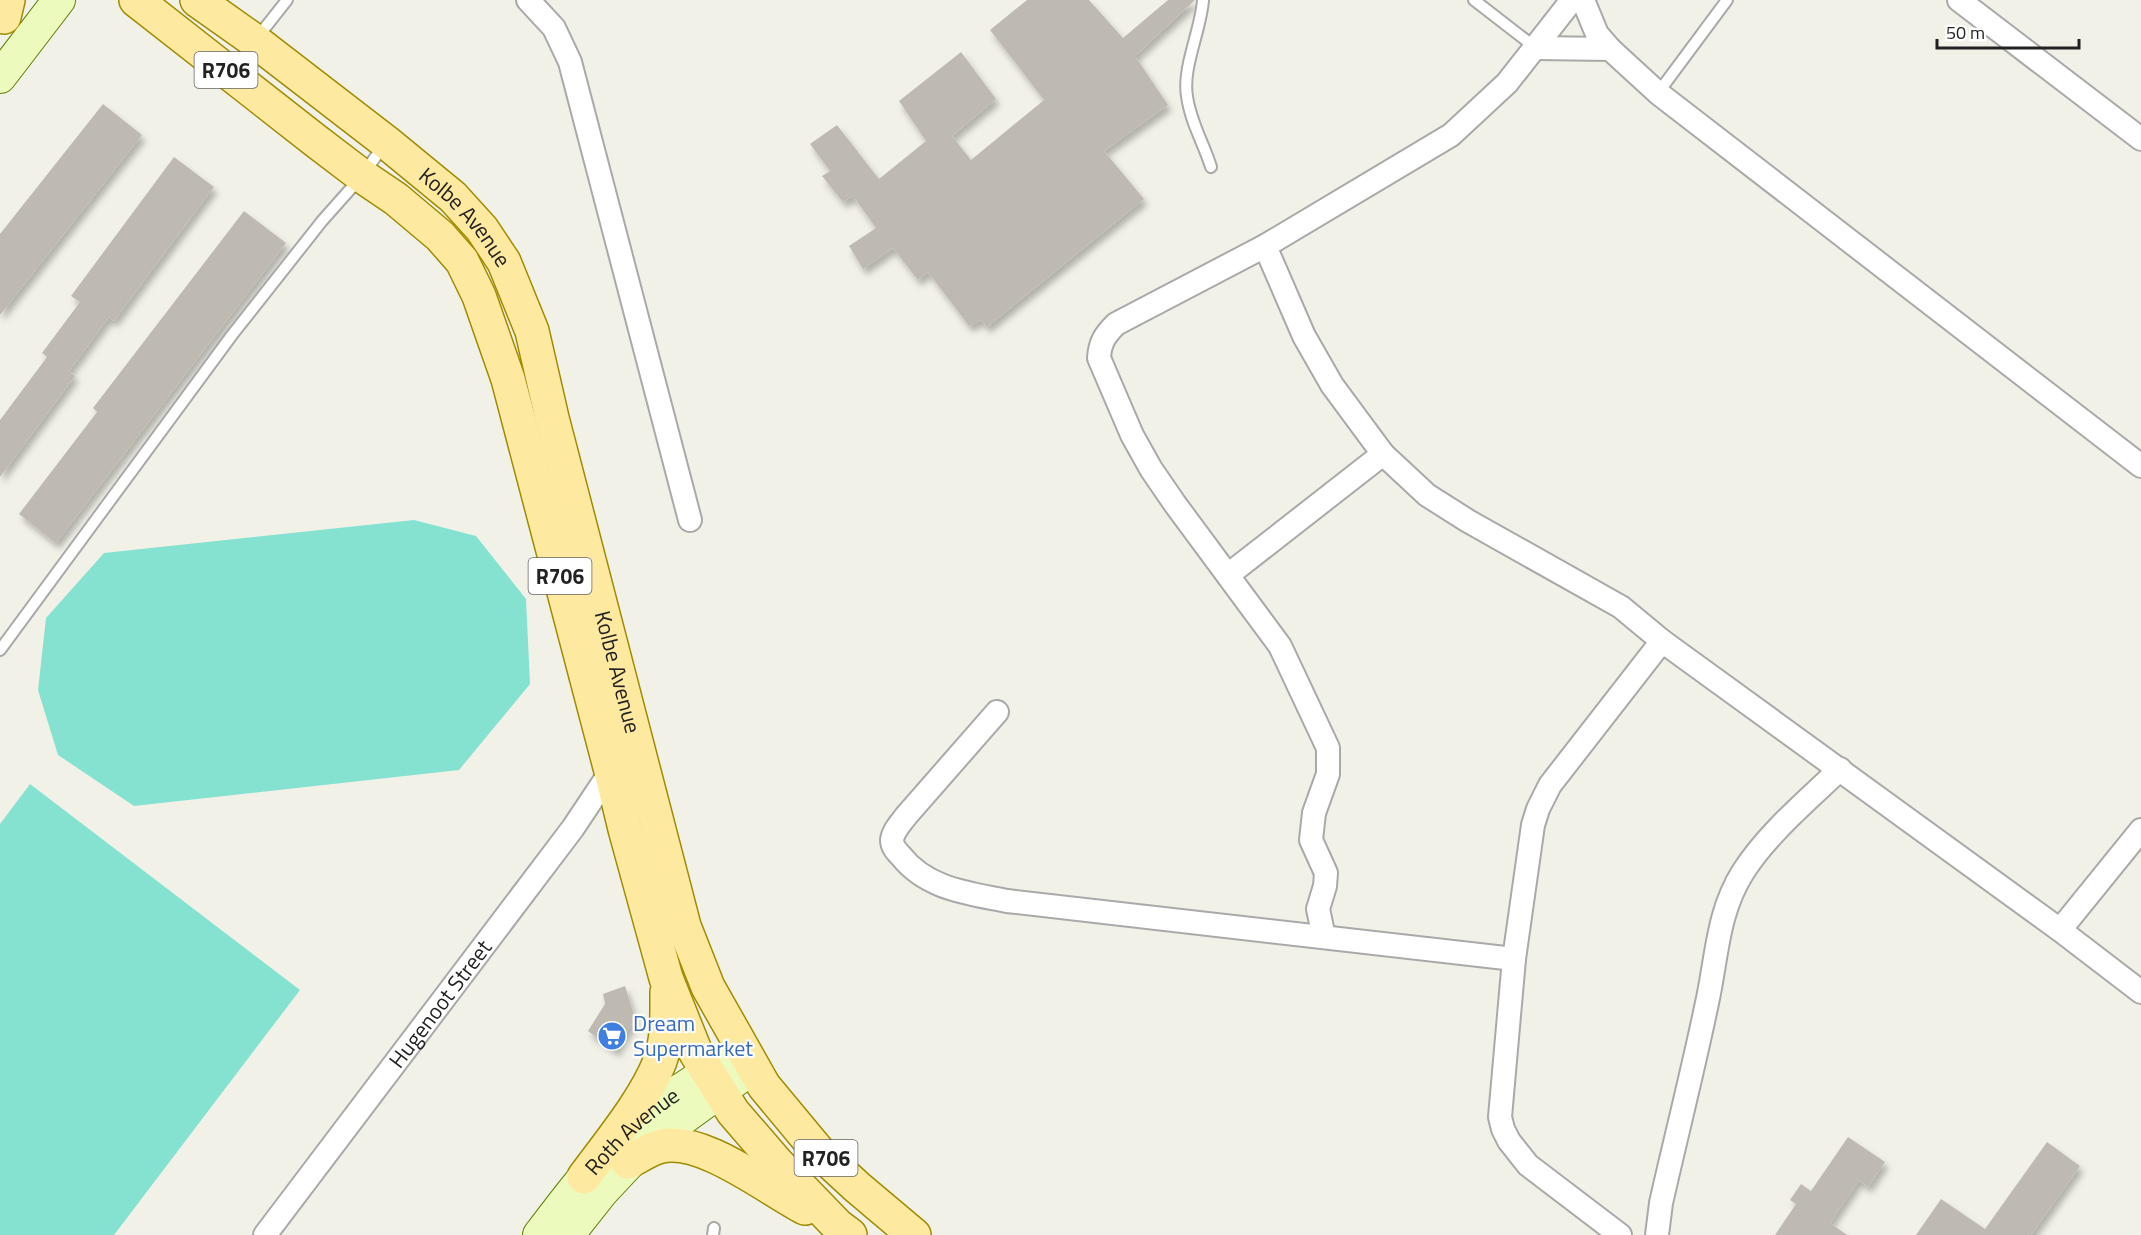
<svg xmlns="http://www.w3.org/2000/svg" width="2141" height="1235" viewBox="0 0 2141 1235" font-family="'Titillium Web',sans-serif">
<style>
.pitch{fill:#85e2d1}
.building{fill:#bfbab1;filter:url(#shadow)}
.lines{fill:none;stroke-linecap:round;stroke-linejoin:round}
.lane-casing{stroke:#a9a9a9;stroke-width:14}
.street-casing{stroke:#a9a9a9;stroke-width:26}
.secondary-casing{stroke:#587f02;stroke-width:34}
.primary-casing{stroke:#9f8b00;stroke-width:36}
.lane{stroke:#fff;stroke-width:10}
.street{stroke:#fff;stroke-width:22}
.secondary{stroke:#ecfbbd;stroke-width:32}
.primary{stroke:#fee9a1;stroke-width:33}
.labels{text-anchor:middle;dominant-baseline:central;stroke-width:4.5;stroke-linejoin:round;paint-order:stroke}
.shield{fill:#fff;stroke:#646464;stroke-width:1.5}
.shield-label{font-size:21px;font-weight:bold;fill:#222}
.street-label{font-size:22px;fill:#222;stroke:#fff}
.shop-label{font-size:22px;fill:#366cbe;stroke:#fff;text-anchor:start}
</style>
<defs>
<filter id="shadow"><feDropShadow dx="3.5" dy="6" stdDeviation="3" flood-color="#0004"/></filter>
</defs>
<rect width="100%" height="100%" fill="#f2f1e8"/>
<path class="pitch" d="M414,520L476,536L526,599L530,684L459,770L134,806L58,755L38,690L46,618L104,553Z
M30,784L300,990L114,1235H0V824Z"/>
<path class="building" d="M1027,0H1089L1123,38L1168,0H1195L1135,56L1168,105L1104,151L1144,199L987,327L981,320L969,326L928,272L918,280L893,248L863,269L849,246L876,228L853,196L843,202L822,176L830,171L810,144L837,125L879,179L926,141L899,101L961,52L996,99L952,136L971,160L1044,100L990,30Z
M103,104L142,135L0,315V234Z
M174,157L214,187L114,321L109,317L69,371L75,376L0,477V420L47,357L42,353L80,302L71,296Z
M244,211L286,243L56,543L19,514L97,412L93,408Z
M625,986L635,1018L616,1051L588,1031L605,1004L603,994Z
M1848,1137L1885,1162L1868,1187L1859,1180L1830,1223L1847,1235H1775L1796,1204L1790,1200L1801,1184L1811,1191Z
M2047,1142L2080,1166L2031,1235H1916L1941,1199L1985,1229Z"/>
<g class="lines">
<g class="lane-casing">
<path id="lane" d="M1203,0C1201,30 1182,68 1187,96C1190,121 1204,144 1211,167
M1474,0L1536,48
M257,38L287,0
M1658,93L1727,0
M0,650L232,335L322,221L362,176L384,145
M713,1235L714,1228"/>
</g>
<g class="street-casing">
<g id="street">
<path d="M528,0L554,28L570,62L690,520"/>
<path d="M1583,0L1597,34L1610,49L1658,93L2141,466"/>
<path d="M1959,0L2141,139"/>
<path d="M1536,48L1610,49"/>
<path d="M1265,246L1304,336L1332,385L1383,454L1427,495L1468,521L1621,607L1662,641L2060,930L2141,992"/>
<path d="M1228,575L1383,454"/>
<path d="M997,712L906,816C901,823 893,831 892,840C892,847 897,852 901,856C927,889 968,893 1007,901L1514,959"/>
<path d="M2060,930L2141,830"/>
<path d="M1324,937L1318,909L1325,886L1326,873L1311,840L1314,813L1328,774V748L1280,646L1175,504L1151,469L1132,435L1099,358C1100,342 1105,335 1116,324L1265,246L1451,135L1507,83L1572,0"/>
<path id="s1" d="M265,1235L573,828L611,771"/>
<path d="M1620,1235L1528,1165L1509,1141L1503,1129L1500,1117L1514,959L1533,825L1538,809L1550,785L1662,641"/>
<path d="M1657,1235L1661,1203C1676,1137 1693,1070 1707,1003C1717,958 1717,913 1743,872C1768,833 1807,801 1840,769"/>
</g>
</g>
<g class="secondary-casing">
<g id="secondary">
<path d="M0,77L59,0"/>
<path id="s2" d="M539,1235C567,1198 595,1161 629,1129C663,1098 705,1075 743,1049"/>
<path d="M568,1235L602,1192L645,1146L740,1077"/>
</g>
</g>
<g class="primary-casing">
<g id="primary">
<path d="M136,0L316,141L362,176L396,199L440,236L462,261L479,296L508,379L611,771L625,829L666,978L696,1053L733,1112L777,1163L838,1226L850,1235"/>
<path id="s3" d="M197,0L255,41L386,142L453,197L482,229L504,262L532,331L552,418L684,926L708,987L764,1086L818,1151L857,1187L914,1235"/>
<path d="M4,17L8,0"/>
<path d="M628,1162C638,1157 648,1150 658,1147C700,1134 768,1189 805,1208"/>
<path d="M584,1177C609,1143 645,1100 660,1061C668,1039 667,1015 667,992"/>
</g>
</g>
<use href="#lane" class="lane"/>
<use href="#street" class="street"/>
<use href="#secondary" class="secondary"/>
<use href="#primary" class="primary"/>
</g>
<defs>
<g id="supermarket-disc" transform="scale(1.5)"><circle r="9.5" fill="#3f7fe0" stroke="#fff"/><path d="M-6-5.5h2.5l.6 2H6L4.5 2H-2.5L-4.4-4H-6ZM-1.5 3.2a1.3 1.3 0 1 0 .1 0ZM3 3.2a1.3 1.3 0 1 0 .1 0Z" fill="#fff"/></g>
</defs>
<g fill-rule="evenodd">
<use href="#supermarket-disc" x="612" y="1036"/>
</g>
<g class="labels">
<g class="shield">
<rect x="194.5" y="52" width="63" height="36" rx="4.5"/>
<rect x="528.5" y="558" width="63" height="36" rx="4.5"/>
<rect x="794.5" y="1140" width="63" height="36" rx="4.5"/>
</g>
<g class="shield-label">
<text x="226" y="70">R706</text>
<text x="560" y="576">R706</text>
<text x="826" y="1158">R706</text>
</g>
<g class="street-label">
<text stroke="none"><textPath href="#s3" startOffset="346">Kolbe Avenue</textPath></text>
<text stroke="none"><textPath href="#s3" startOffset="832">Kolbe Avenue</textPath></text>
<text stroke="none"><textPath href="#s1" startOffset="290">Hugenoot Street</textPath></text>
<text stroke="none"><textPath href="#s2" startOffset="140">Roth Avenue</textPath></text>
</g>
<g class="shop-label">
<text x="633" y="1023">Dream<tspan x="633" dy="25">Supermarket</tspan></text>
</g>
</g>
<path d="M1937 39v9h142v-9" fill="none" stroke="#222222" stroke-width="3"/>
<text x="1946" y="39" font-size="18" fill="#222222" stroke="#ffffff" stroke-width="4.5" paint-order="stroke">50 m</text>
</svg>
